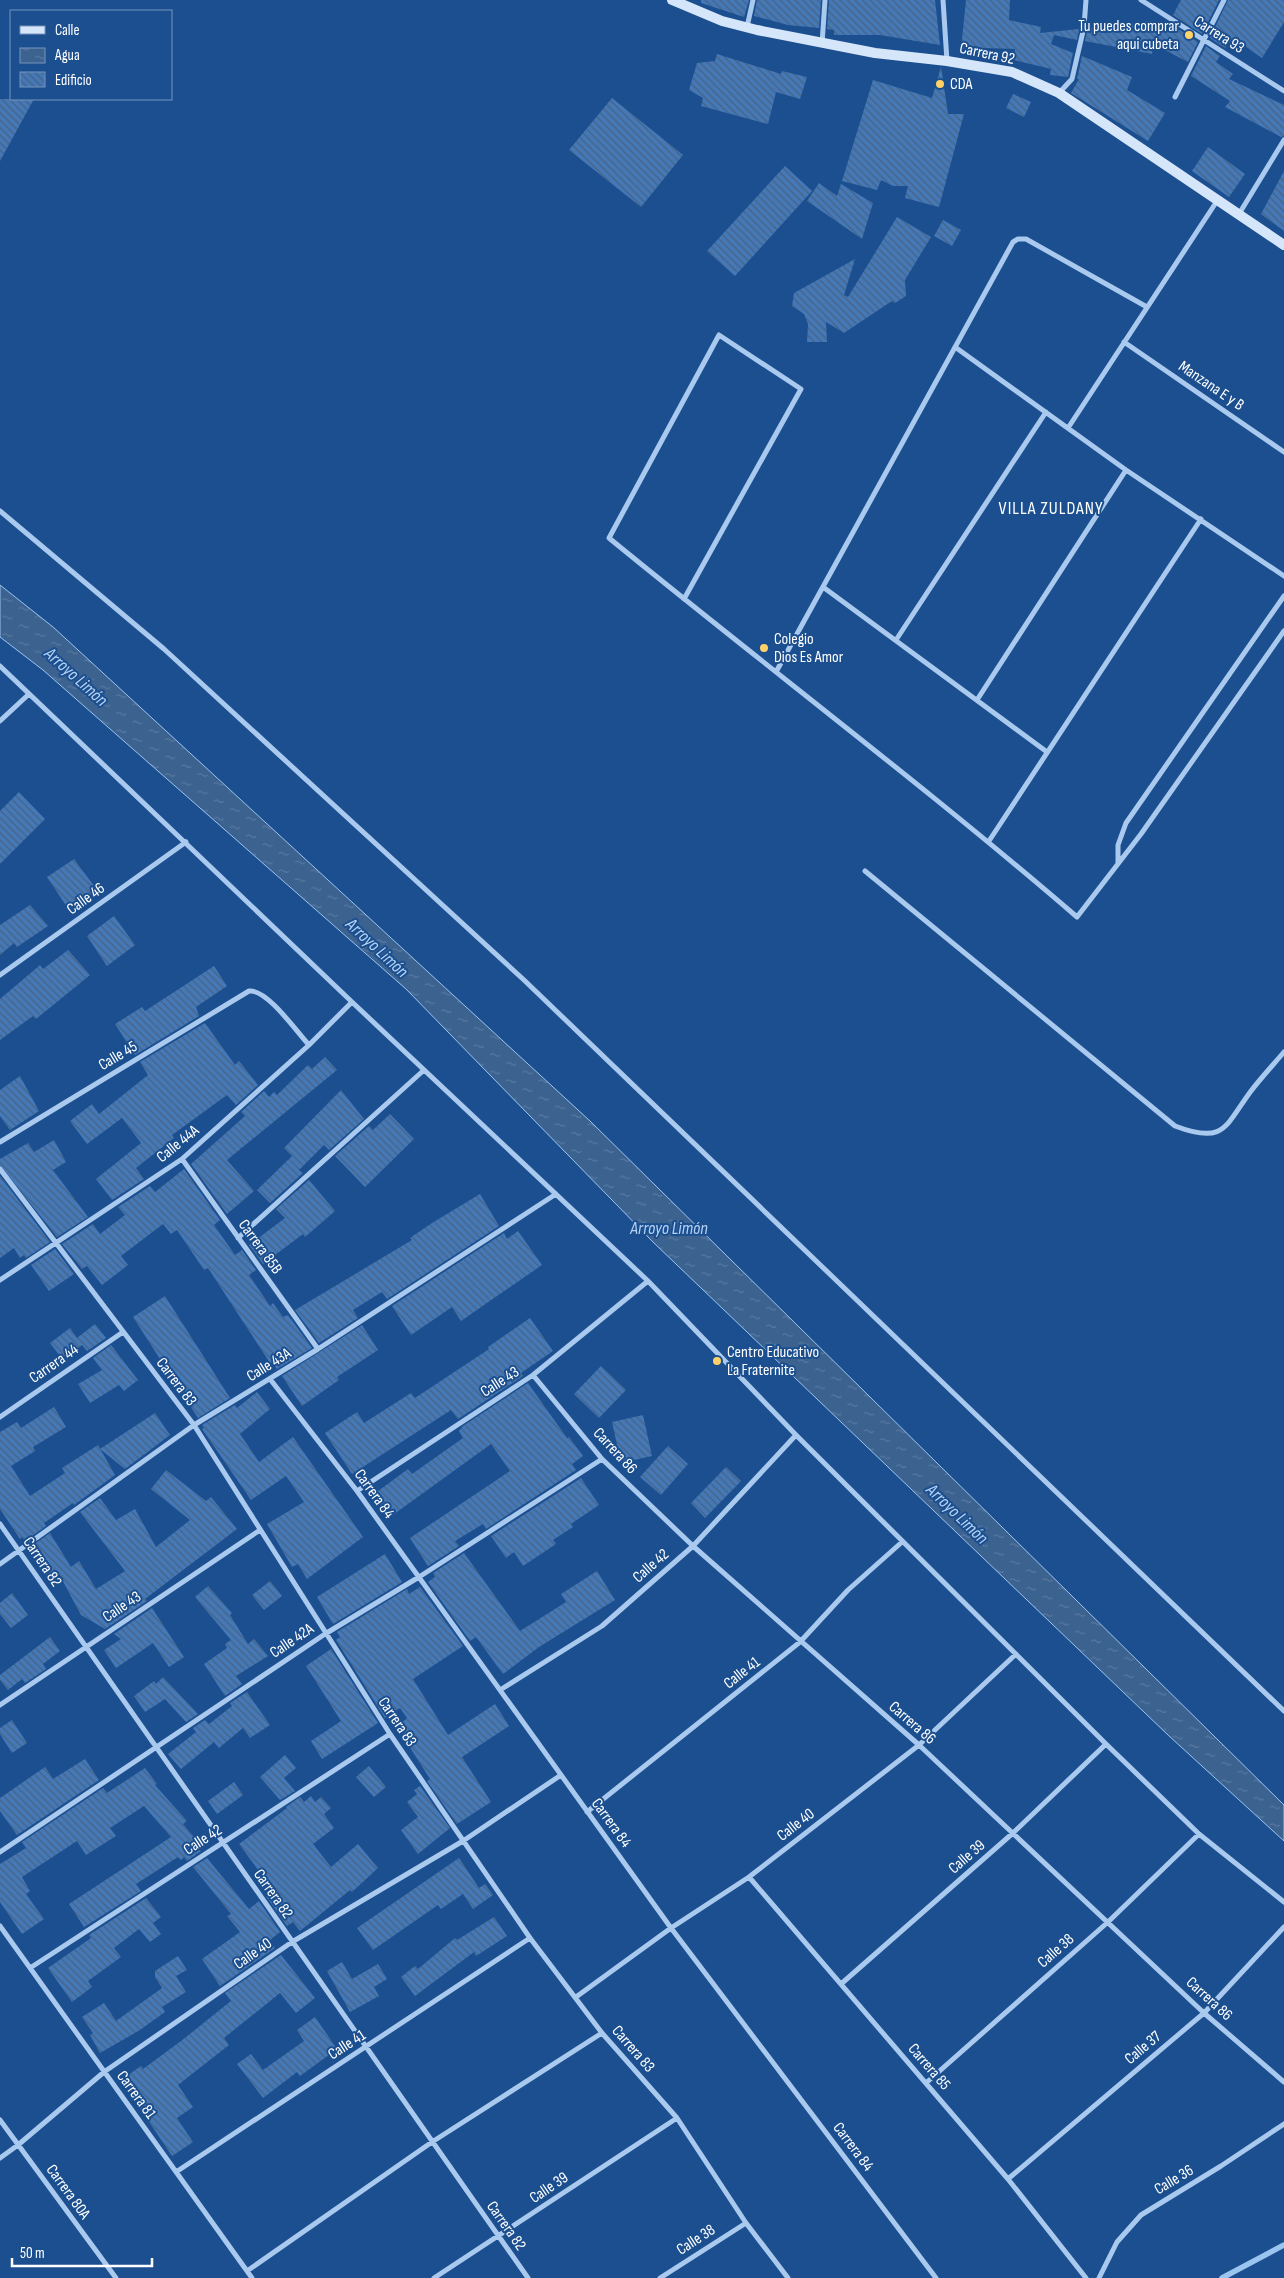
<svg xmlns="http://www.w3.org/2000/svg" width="1284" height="2278" viewBox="0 0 1284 2278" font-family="'Sofia Sans Condensed',sans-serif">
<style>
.water{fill:url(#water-ripples);stroke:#9cc4f0}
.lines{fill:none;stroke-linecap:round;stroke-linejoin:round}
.stream{stroke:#9cc4f0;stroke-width:5.5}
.building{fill:url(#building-back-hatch)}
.street{stroke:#a9c9ee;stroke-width:5}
.secondary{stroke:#d6e6fa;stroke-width:10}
.poi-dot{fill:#ffd166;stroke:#1b4f8f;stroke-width:2}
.labels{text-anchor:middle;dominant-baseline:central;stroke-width:4;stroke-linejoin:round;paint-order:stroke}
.poi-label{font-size:16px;fill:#fff;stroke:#1b4f8f;text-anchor:start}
.street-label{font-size:16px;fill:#fff;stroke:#1b4f8f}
.neighbourhood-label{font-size:18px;letter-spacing:1px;fill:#fff;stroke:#1b4f8f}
.water-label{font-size:18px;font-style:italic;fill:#b5d3f5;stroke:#1b4f8f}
</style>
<defs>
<pattern id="water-ripples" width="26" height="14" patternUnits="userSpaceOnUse" patternTransform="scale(1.25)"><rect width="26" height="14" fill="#3c6290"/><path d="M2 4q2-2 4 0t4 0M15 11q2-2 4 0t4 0" fill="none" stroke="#597aa1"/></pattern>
<pattern id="building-back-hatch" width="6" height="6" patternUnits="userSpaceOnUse" patternTransform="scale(1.25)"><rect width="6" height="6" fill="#4478b7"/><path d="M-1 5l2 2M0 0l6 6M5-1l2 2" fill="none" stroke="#486282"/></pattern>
</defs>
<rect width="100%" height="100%" fill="#1b4f8f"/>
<path class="water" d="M0,585L53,627L590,1121L1284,1805V1841L1168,1735L653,1242L406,989L43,670L0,637Z"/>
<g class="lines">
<path class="stream" d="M1222,2278L1284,2245"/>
</g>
<path class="building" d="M701,0H749L744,17L701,3Z
M757,0H821L819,28L788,25L754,16Z
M829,0H935L940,45L880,35H834V30L827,29Z
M966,0H1010L1009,20L1041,27L1040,33L1079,29L1077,40L1054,35L1051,44L1073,53L1068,77L1050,75L1051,69L1014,60L1015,49L983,48V52L961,49Z
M1181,0H1219L1202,34L1173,15Z
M1228,0H1284V22L1262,58L1233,38L1225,48L1210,38Z
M1151,21L1167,26L1169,23L1198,42L1188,62L1153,44L1152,54L1085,41L1088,28Z
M1206,46L1220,56L1216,62L1233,74L1229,79L1284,105V136L1281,137L1225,107L1230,101L1191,76Z
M717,54L781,74L782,71L807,77L800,99L776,92L768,124L701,106L703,98L689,90L697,63L715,61Z
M1082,56L1132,77L1127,90L1165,113L1148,141L1071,93L1079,79H1077Z
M941,67L948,114H964L939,207L905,198L908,186H893L881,180L877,190L842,181L873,80L932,98Z
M1013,94L1031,102L1024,117L1006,108Z
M612,98L683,155L641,207L569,150Z
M0,99H34L0,161Z
M1208,147L1245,174L1229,197L1192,171Z
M785,166L812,191L735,276L707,251Z
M1284,171V231L1261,214Z
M819,183L837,196L841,184L873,203L862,239L807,201Z
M897,217L931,237L905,280L906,296L895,303L892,301L844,333L826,322L827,342H807L808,324L804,314L792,306L794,293L855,259L844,295L848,297Z
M943,220L961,230L952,246L934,236Z
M19,792L45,819L0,864V811Z
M74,859L97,890L69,910L47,877Z
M30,905L48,926L17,947L14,943L0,955V925Z
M114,916L135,945L107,966L87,936Z
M68,950L90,975L36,1019L33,1016L0,1040V999L40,965L43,969Z
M214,966L227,986L196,1007L199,1016L135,1055L115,1024L142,1007L145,1011Z
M205,1023L235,1065L239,1061L258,1085L236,1105L227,1095L172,1135L174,1138L136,1168L144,1179L112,1200L96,1179L141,1143L122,1118L87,1144L70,1121L92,1104L99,1114L148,1075L140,1062Z
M325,1057L337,1070L227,1160L254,1191L227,1214L191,1164L245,1116L241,1112L264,1091L269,1097L274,1092L277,1095L308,1065L312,1069Z
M20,1076L39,1111L10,1130L0,1116V1090Z
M341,1090L364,1119L329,1150L324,1145L299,1170L303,1173L270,1203L257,1190L292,1156L284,1148Z
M390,1114L414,1139L365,1187L335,1156L369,1126L373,1130Z
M54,1140L66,1162L53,1170L88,1217L57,1237L0,1165V1159L28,1143L34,1152Z
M184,1169L220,1220L214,1225L235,1255L242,1250L256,1270L249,1275L270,1306L273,1303L283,1317L288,1315L312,1348L277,1369L272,1362L270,1363L208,1268L204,1270L177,1230L171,1234L163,1224L121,1256L128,1265L102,1285L87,1266L82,1269L62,1244L93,1224L100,1234L125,1215L118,1207L150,1186L155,1192Z
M0,1176L50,1242L26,1258L24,1255L20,1258L14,1248L0,1258Z
M309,1180L335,1211L305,1237L303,1234L263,1264L249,1245L285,1218L276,1209Z
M480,1194L499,1226L387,1299L382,1292L353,1310L358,1318L319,1343L295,1310L412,1240L410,1238L432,1223Z
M518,1231L542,1265L461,1321L452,1307L411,1335L392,1306L504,1233L507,1239Z
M55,1249L74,1274L49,1291L31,1265Z
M165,1296L230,1398L198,1418L133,1317Z
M530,1318L553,1351L521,1373L523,1376L458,1419L451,1410L352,1474L325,1433L357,1412L364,1423L411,1393L415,1398L489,1349L488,1347Z
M95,1324L106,1338L87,1351L82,1345L63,1360L50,1343L70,1328L77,1338Z
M362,1325L378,1350L337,1377L339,1380L302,1406L282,1376Z
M111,1345L138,1380L124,1391L119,1385L90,1403L78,1384L102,1370L93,1358Z
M601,1366L626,1390L599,1418L574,1394Z
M528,1383L567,1438L569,1437L583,1456L572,1464L576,1470L486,1529L483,1524L455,1541L459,1546L428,1566L410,1538L510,1471L491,1444L390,1517L374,1494L408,1469L412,1474L463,1438L459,1431L463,1426Z
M257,1392L270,1409L240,1434L259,1462L293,1437L363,1537L307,1579L298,1564L292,1567L267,1524L304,1502L286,1476L251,1500L202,1429L204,1428L202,1425L235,1405L237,1408Z
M54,1407L66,1427L33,1447L35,1451L11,1466L30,1496L65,1473L62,1468L98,1445L115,1475L74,1505L73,1503L44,1523L46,1526L25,1541L22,1537L20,1539L0,1509V1432L17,1422L21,1428Z
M155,1413L170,1435L125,1469L100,1449Z
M643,1415L652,1456L621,1463L612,1422Z
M668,1446L688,1464L661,1495L640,1477Z
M726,1467L741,1481L705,1518L691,1503Z
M166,1470L206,1501L211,1497L237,1529L166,1583L145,1599L147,1601L105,1629L81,1615L59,1574L49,1580L29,1548L50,1533L71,1567L79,1561L96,1589L125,1571L80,1512L100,1498L116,1520L135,1509L156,1547L190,1520L151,1489Z
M581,1478L599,1505L571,1524L573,1527L553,1540L556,1544L523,1566L514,1552L506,1558L491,1536Z
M464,1553L520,1631L566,1602L561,1594L597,1571L615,1600L539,1647L503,1674L476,1637L470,1641L428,1582L435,1577L433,1573Z
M385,1554L402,1582L333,1624L317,1597Z
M270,1581L282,1596L264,1610L252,1595Z
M208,1586L232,1613L230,1615L248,1644L254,1639L268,1656L236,1676L242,1684L225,1696L204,1664L227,1648L225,1644L231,1640L195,1597Z
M420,1587L463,1646L413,1679L448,1735L495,1704L509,1726L462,1757L491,1802L457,1824L427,1781L430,1779L397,1727L407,1718L400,1708L385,1718L336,1640L340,1637L337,1632L407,1589L409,1594Z
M12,1593L28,1615L11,1628L0,1614V1603Z
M152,1608L184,1657L169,1667L153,1643L116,1668L104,1650L121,1639L114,1634Z
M50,1637L60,1651L43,1664L46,1669L25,1683L22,1679L8,1690L0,1680V1675Z
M331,1649L378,1723L322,1759L311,1741L341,1721L306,1666Z
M163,1677L198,1714L186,1722L165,1699L145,1712L134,1696L154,1681L156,1684Z
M247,1692L270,1725L250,1738L243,1728L219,1748L214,1742L181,1769L168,1754L196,1732L193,1728L205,1720L209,1724L232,1706L230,1703Z
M12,1720L27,1743L12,1753L0,1734V1728Z
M285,1755L296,1768L284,1778L295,1791L280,1800L260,1777Z
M85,1759L99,1780L17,1835L0,1811V1798L45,1767L53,1779Z
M369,1766L386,1787L374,1797L356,1777Z
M145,1768L157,1784L155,1785L187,1821L183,1824L199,1843L196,1846L201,1851L187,1861L184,1857L181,1860L178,1857L136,1884L141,1891L84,1927L69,1904L171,1837L144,1806L110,1828L116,1836L86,1855L77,1841L22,1877L30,1891L26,1894L44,1919L22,1934L0,1902V1864L26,1848L22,1842L103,1788L107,1793Z
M234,1782L243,1795L217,1814L208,1801Z
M420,1786L450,1828L418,1854L401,1830L418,1817L407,1802L417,1794L414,1790Z
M311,1796L315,1802L321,1797L331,1808L324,1814L334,1828L313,1844L331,1867L358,1844L378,1868L352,1892L350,1890L300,1931L293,1922L287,1926L266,1896L273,1890L239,1844L287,1808L286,1807L300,1797L304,1802Z
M207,1858L249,1909L259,1901L280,1932L269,1941L275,1948L220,1986L202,1959L240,1932L227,1916L231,1914L193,1867Z
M459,1858L479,1888L485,1884L493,1895L473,1909L463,1894L441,1909L438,1905L373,1950L357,1928Z
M146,1898L161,1917L153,1923L161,1934L150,1942L139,1929L114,1948L121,1957L88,1981L92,1987L72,2002L48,1968L91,1938L89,1935Z
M494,1917L507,1936L476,1956L474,1952L415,1996L401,1977L415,1966L418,1969L455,1938L457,1940Z
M281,1955L315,1998L296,2013L280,1993L224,2038L229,2045L178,2085L193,2107L177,2118L193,2142L172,2156L121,2080L141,2066L143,2069L181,2041L231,2001L225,1993Z
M178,1956L187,1970L176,1976L186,1992L162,2007L165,2012L140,2030L100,2053L90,2035L93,2033L82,2017L104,2003L116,2021L162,1988L155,1977V1971Z
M342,1962L352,1979L378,1964L387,1979L374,1987L379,1996L350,2012L327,1971Z
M315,2017L337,2049L300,2076L297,2072L263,2098L237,2064L251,2054L263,2070L304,2041L297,2030Z"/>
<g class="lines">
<path class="street" d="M943,0L947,61
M1141,0L1284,91
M747,27L753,0
M822,44L825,0
M1059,93L1072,79L1084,27L1086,0
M1175,97L1224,0
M1239,214L1284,140
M1124,342L1284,452
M955,347L1126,470L1284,576
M1068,428L1217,201
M0,511L164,649L524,980L1284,1711
M823,587L1047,752
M684,599L801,389L719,335L609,538C764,665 925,786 1077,917L1141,834L1284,631
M896,640L1046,412
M0,666L352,1002L648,1281L796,1435L1106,1744L1199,1834L1284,1902
M776,672L1013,242L1018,239H1026L1147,307
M977,700L1126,470
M0,721L29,694
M989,841L1201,519
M1118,863V845L1126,823L1284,596
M865,871L1175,1126C1225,1145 1225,1126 1251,1091C1261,1078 1273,1065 1284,1052
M0,975L186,842
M0,1142L249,991C267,989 296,1031 309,1045
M182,1159L318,1349
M0,1169L194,1425L390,1734L530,1938L602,2033L677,2118L746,2223L788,2278
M238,1238L424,1070
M0,1280L182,1159L309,1045L352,1002
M533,1375L602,1459L693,1546L919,1745L1204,2013L1284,2082
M270,1379L357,1491L671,1928L936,2278
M0,1417L123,1332
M357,1491L533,1375L648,1281
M0,1524L528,2278
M0,1564L194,1425L318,1349L556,1194
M500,1690L602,1626L693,1546L796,1435
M0,1705L260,1530
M587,1812L800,1642L848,1590L902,1542
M0,1852L325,1634L419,1577L602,1459
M749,1877L1008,2179L1086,2278
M0,1926L252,2278
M30,1968L390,1734
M841,1984L1013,1833L1106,1744
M576,1997L671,1928L749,1877L919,1745L1016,1654
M926,2083L1108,1922L1199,1834
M0,2120L116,2278
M0,2158L18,2145L104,2072L292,1942L463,1841L561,1775
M176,2172L530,1938
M1008,2179L1204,2013L1284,1927
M247,2271L432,2142L602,2033
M434,2278L677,2118
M660,2278L746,2223
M1099,2278L1117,2242L1141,2215L1221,2166L1284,2124"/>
<path class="secondary" d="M672,0L722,21L757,30L875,53L947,61L1012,72L1059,93L1284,245"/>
</g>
<g class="poi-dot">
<circle cx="1189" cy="35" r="5"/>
<circle cx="940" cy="84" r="5"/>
<circle cx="764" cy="648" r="5"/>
<circle cx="717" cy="1361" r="5"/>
</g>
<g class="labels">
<g class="poi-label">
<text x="1179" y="26" text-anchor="end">Tu puedes comprar<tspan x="1179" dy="18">aqui cubeta</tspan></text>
<text x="950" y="84">CDA</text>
<text x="774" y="639">Colegio<tspan x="774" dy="18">Dios Es Amor</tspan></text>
<text x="727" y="1352">Centro Educativo<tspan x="727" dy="18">La Fraternite</tspan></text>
</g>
<g class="street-label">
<text transform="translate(1219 35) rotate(32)">Carrera 93</text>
<text transform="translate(987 54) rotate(12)">Carrera 92</text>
<text transform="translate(1211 386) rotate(34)">Manzana E y B</text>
<text transform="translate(86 899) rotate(-36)">Calle 46</text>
<text transform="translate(118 1056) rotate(-31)">Calle 45</text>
<text transform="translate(178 1144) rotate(-39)">Calle 44A</text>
<text transform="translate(260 1247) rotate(54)">Carrera 85B</text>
<text transform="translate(54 1364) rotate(-35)">Carrera 44</text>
<text transform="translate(269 1365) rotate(-32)">Calle 43A</text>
<text transform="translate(176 1382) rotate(53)">Carrera 83</text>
<text transform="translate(500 1382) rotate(-33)">Calle 43</text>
<text transform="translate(615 1451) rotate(47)">Carrera 86</text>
<text transform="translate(374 1494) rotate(54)">Carrera 84</text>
<text transform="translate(42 1562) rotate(56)">Carrera 82</text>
<text transform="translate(651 1566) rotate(-41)">Calle 42</text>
<text transform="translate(122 1607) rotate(-34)">Calle 43</text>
<text transform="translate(292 1641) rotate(-34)">Calle 42A</text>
<text transform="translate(742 1673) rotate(-38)">Calle 41</text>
<text transform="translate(397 1722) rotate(56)">Carrera 83</text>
<text transform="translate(912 1723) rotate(41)">Carrera 86</text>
<text transform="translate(611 1823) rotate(54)">Carrera 84</text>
<text transform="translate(796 1825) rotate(-38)">Calle 40</text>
<text transform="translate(203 1840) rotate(-33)">Calle 42</text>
<text transform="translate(967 1857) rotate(-41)">Calle 39</text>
<text transform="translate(273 1894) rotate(55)">Carrera 82</text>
<text transform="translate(1056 1951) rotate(-41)">Calle 38</text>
<text transform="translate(253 1954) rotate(-35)">Calle 40</text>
<text transform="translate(1209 1999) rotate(42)">Carrera 86</text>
<text transform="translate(347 2045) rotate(-33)">Calle 41</text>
<text transform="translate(1143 2048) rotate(-40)">Calle 37</text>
<text transform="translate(633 2049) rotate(49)">Carrera 83</text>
<text transform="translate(929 2067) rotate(49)">Carrera 85</text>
<text transform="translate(136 2095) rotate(54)">Carrera 81</text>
<text transform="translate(853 2147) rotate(53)">Carrera 84</text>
<text transform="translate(1174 2180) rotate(-31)">Calle 36</text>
<text transform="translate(549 2188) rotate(-34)">Calle 39</text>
<text transform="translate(68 2192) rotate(54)">Carrera 80A</text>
<text transform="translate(506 2226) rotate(55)">Carrera 82</text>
<text transform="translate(696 2240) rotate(-33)">Calle 38</text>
</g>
<g class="neighbourhood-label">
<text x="1051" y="508">VILLA ZULDANY</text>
</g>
<g class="water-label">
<text transform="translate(76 677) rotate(42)">Arroyo Limón</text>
<text transform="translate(377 948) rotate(43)">Arroyo Limón</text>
<text x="669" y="1228">Arroyo Limón</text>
<text transform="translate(957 1514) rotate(44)">Arroyo Limón</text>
</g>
</g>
<rect x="10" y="10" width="162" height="90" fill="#1b4f8f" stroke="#7695bc"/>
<rect x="20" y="26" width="25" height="8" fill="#d6e6fa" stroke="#7695bc"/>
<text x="55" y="35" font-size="15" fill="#ffffff">Calle</text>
<rect x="20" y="48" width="25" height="15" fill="url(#water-ripples)" stroke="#7695bc"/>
<text x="55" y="60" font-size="15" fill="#ffffff">Agua</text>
<rect x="20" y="72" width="25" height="15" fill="url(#building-back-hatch)" stroke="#7695bc"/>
<text x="55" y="85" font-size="15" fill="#ffffff">Edificio</text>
<path d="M12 2258v8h140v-8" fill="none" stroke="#ffffff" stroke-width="2.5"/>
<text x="20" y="2258" font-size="15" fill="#ffffff" stroke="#1b4f8f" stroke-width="4" paint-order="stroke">50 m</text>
</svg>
